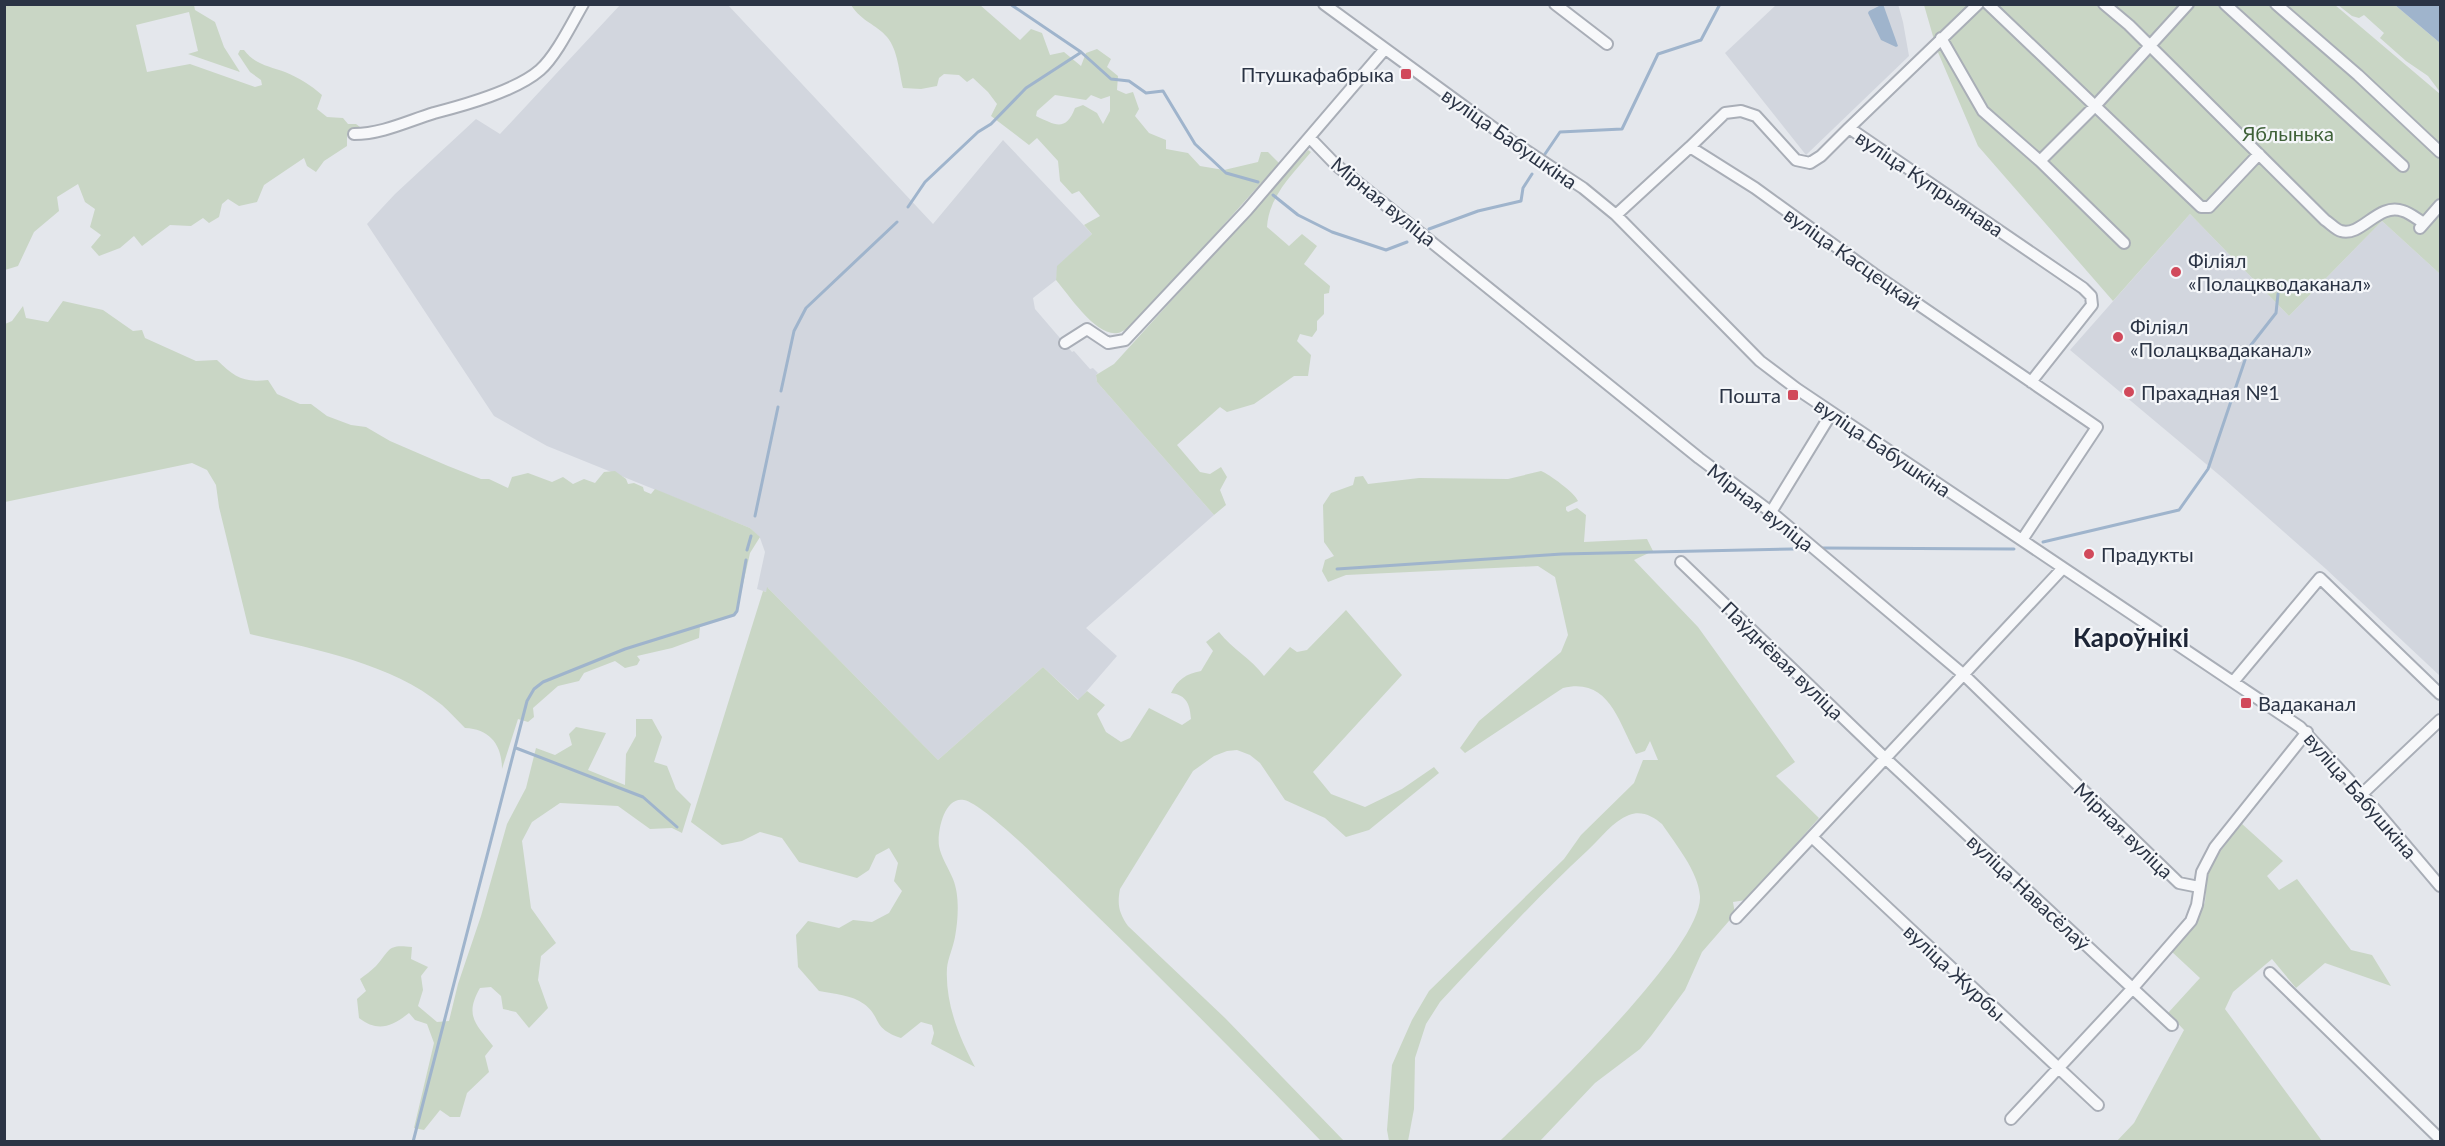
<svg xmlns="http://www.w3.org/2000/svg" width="2445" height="1146" viewBox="0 0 2445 1146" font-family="Lato,sans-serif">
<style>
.built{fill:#d2d6de}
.green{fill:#c9d6c5;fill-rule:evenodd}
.water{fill:#9fb4cc}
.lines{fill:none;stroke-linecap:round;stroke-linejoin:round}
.stream{stroke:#9fb4cc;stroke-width:3}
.minor-casing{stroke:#a9aeb7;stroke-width:14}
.minor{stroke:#f7f8fa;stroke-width:10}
.poi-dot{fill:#d1495b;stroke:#f4f6f9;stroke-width:2}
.labels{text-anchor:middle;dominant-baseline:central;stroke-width:4.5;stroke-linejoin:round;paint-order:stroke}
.poi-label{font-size:20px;fill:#2b3445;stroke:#f4f6f9;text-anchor:start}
.park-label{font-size:20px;fill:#3f6138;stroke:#f4f6f9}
.street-label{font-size:20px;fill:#2b3445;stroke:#f4f6f9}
.district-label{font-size:26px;font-weight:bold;fill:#1d2536;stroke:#f4f6f9}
</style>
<rect width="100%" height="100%" fill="#e4e7ec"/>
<path class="built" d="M1898,4L1903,22L1909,56L1806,155L1725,53L1776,5Z
M620,5H728L933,224L1003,140L1092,234L1058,266L1056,280L1033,298L1035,309L1072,352L1074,351L1090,369L1093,368L1098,373L1096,375L1097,382L1214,515L1086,628L1117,656L1079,700L1043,667L938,760L768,588L766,592L757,589L765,552L760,538L750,528L547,446L494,416L367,224L395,194L476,119L500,134Z
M2190,214L2289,316L2382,221L2440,274V676L2326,569L2224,479L2070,350Z"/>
<path class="green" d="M5,5H194L195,10L215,22L224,47L240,72L188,54L198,51L189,12L136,25L147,72L190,64L255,87L262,85L261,80L250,72L238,54L240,50H244C254,64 269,66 285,72C299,78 311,85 322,95L317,109L327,117L343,118L348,124H356L360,127L359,131L347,136V146L324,161L316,172L307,166L304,158L264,185L257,202L239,206L228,199L222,204L219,217L209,223L203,218L191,226L170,225L142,246L134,236L120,248L99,256L91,247L101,235L90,227L95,209L85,202L78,184L57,197L59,211L34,232L18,266L5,270Z
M851,5H980L1020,40L1031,29L1042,33L1050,55L1064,52L1081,66L1086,53L1097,49L1111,59L1107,67L1118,76L1117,90L1126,94L1133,92L1139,109L1135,116L1149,133L1166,140V149L1188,153L1200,166L1224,170L1258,162L1261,152H1268L1279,163L1134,325C1129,327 1123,332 1118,333C1096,337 1069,295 1056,280L1057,266L1092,234L1084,225L1100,216L1079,191L1072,194L1060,181L1058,161L1037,138L1029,145L991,116L997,104L988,92L973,78L967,82L959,75L944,74L939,78L937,86L921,89L903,88C899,72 898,50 887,37C876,24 862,22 851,5ZM1055,95L1086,100L1091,95L1101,99L1110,96V111L1103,124L1097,113L1083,105L1075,108C1066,132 1055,125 1036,116L1037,111Z
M1924,5H2335L2440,94V274L2382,221L2289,316L2190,214L2113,301L1978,146L1937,50Z
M2338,5H2395L2440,43V92L2428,76L2406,61L2380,38L2384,33L2364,15L2359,18L2352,16Z
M1308,150L1311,152C1292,175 1269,196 1267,227L1289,246L1302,234L1317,246L1304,264L1330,286L1329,293L1324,294V314L1317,321V330L1312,337L1300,334L1297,341L1311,355L1308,376H1294L1254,404L1227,412L1220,407L1177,445L1200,472L1210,474L1221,467L1227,477L1220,490L1226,505L1214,515L1097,382L1096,375L1114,364Z
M63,301L103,310L133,331L142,330L145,338L196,361L217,360C234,377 244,383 268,380L277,394L300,404H311L327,416L351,425L366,427L390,441L448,466L481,479H489L508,488L512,477L528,473L552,482L563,477L573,484L584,479L595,483L604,472L615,471L626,479L628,484L634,483L643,487L644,491L651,494L655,489L750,528L760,537L750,553L737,611L734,615L700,626L699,638L672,648L637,656L640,660L637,665L625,668L615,661L584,673L579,681L558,686L533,708L534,717L528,722L518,719L502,769C502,745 490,729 465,728C457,720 450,712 442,705C391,663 313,649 250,634L219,507L216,485L207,470L192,463L5,502V324L12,321L23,306L26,318L48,322Z
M1541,471C1549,474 1575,493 1578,501L1566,507V510L1568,512L1577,508L1586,515L1584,542L1647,539L1653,551L1634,560L1698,627L1795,762L1776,776L1819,818L1746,900L1733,902L1735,914L1702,952L1685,990L1651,1036L1640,1049L1595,1083L1540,1141H1500C1541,1101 1703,948 1700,896C1698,871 1676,845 1662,824C1653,816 1641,810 1629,815C1613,821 1600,839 1587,851C1536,898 1488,951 1440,1002L1426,1024L1415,1058L1414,1109L1408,1141H1389L1387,1130L1392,1065L1412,1020L1429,991L1564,859L1581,835L1634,783L1643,760H1658L1650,741L1645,751L1636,754C1618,721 1609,677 1563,688L1465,753L1460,748L1479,721L1561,652L1568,635L1555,577L1538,566L1346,575L1328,582L1322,571L1325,560L1334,556L1324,542L1323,505L1331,493L1353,485L1355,477L1363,476L1368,484L1419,478L1508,479Z
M767,587L938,760L1043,667L1078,700L1087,691L1105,705L1097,714L1106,732L1121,742L1130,738L1149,708L1182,725L1191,719C1190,705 1187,695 1171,693C1178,679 1186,674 1201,671L1213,651L1206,642L1219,632C1232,649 1251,658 1264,676L1290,647L1297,652L1307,650L1346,610L1402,675L1313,772L1331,794L1365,807L1402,789L1434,767L1439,773L1369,830L1346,837L1325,818L1285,800L1260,763L1250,755L1237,750L1227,751L1214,756L1193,771L1120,889C1117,905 1119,913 1128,926L1225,1018L1344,1141H1321C1234,1051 1145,962 1055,875C1039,860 983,804 964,800C944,796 937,832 939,846C941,857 949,869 953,879C960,896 958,920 955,937C953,948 948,958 947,968C945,1003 959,1037 975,1067L931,1044L934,1033L932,1025L921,1022L901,1038C871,1028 882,1017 864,1004C852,995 834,994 819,991L798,967L796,935L808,921L839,928L853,920L872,922L889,913L902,891L894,881L898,863L889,848L876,855L869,870L857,878L799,862L782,838L760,832L742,841L722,845L691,822L763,591L766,592Z
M636,719H652L662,737L654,762L667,766L676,789L691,804L682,833L672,828L650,829L618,806L560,803L532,822L522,841L531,908L556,943L541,956L538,980L548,1008L529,1028L516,1012L503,1009L501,996L491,987L480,988C464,1016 476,1024 493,1046L485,1056L489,1072L467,1093L460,1117H450L440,1110L424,1130L414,1128L434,1043L427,1024L415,1020L409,1013C393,1026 378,1033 359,1018L357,999L366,991L360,979C365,975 371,971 376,966C391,949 387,944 412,947L411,959L428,967L421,976L423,990L418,1006L437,1022L449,1021L458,984L481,916L507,824L526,788L536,748L555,755L572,745L569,734L576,727L606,733L588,770L625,785L626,754L636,736Z
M2241,823L2283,861L2267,876L2279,890L2297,879L2351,950L2372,955L2391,986L2325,963L2296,988L2272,959L2233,992L2225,1009L2322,1141L2116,1142L2134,1123L2184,1030L2168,1013L2200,978L2171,951L2199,917L2205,902L2207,876L2217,856Z"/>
<path class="water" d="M1883,4L1898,46L1896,47L1881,40L1868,13L1869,11Z
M2395,5H2440V43Z"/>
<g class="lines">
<path class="stream" d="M1010,4L1081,52L1111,79L1129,81L1146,93L1163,91L1195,144L1226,173L1258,182
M1545,154L1560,132L1622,129L1658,54L1701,40L1720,4
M1273,195L1298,215L1332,232L1386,250L1407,242
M908,207L925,182L978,132L991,124L1026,88L1080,53
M1429,229L1478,211L1521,201L1523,188L1532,174
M2251,345L2276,313L2278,294
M781,391L794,331L806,308L897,222
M755,516L778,407
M2043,542L2179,510L2208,469L2245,360
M1823,548L2014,549
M747,550L751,536
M1337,569L1562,554L1793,549
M516,748L643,797L677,827
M413,1142L527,701L534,689L543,682L625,649L734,615L737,611L746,560"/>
<g class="minor-casing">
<path id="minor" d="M1324,4L1510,140L1583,188L1616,215L1760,361L1797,389L2300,727L2362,794L2440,886
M1555,4L1607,44
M1988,4L2201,207H2209L2259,154
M2104,4L2129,25L2325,220C2330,223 2336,230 2341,231C2362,237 2378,202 2403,211C2410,213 2417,219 2424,223
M2225,4L2403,166
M2276,4L2358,75L2440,152
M1941,38L1983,111L2040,161L2124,243
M1849,128L1978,4
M354,134C382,134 408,121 434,113C465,105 516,91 540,70C556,56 572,23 583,4
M1310,138L1336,165L1699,458L1771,512L1964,675L2179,883L2199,887
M1690,147L1725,113L1741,111L1756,116L1796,160L1810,163L1821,156L1849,128L2083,288L2091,296L2092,305L2031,382
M2040,161L2095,106L2188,4
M1616,215L1690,147L1755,188L1874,274L2097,427L2022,540
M2420,228L2440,205
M1065,343L1087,329L1108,343L1125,340L1247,210L1385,49
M1771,512L1831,414
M1681,562L1886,759L2172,1025
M2233,682L2320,578L2440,694
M2362,794L2440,720
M1813,838L2098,1105
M1736,918L2063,568
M2270,973L2440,1139
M2011,1119L2132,989L2191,921L2197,905L2202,872L2215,847L2307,732"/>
</g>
<use href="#minor" class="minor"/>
</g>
<g class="poi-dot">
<rect x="1400" y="68" width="12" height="12" rx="3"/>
<circle cx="2176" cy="272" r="6"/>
<circle cx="2118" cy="337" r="6"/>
<circle cx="2129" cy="392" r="6"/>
<rect x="1787" y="389" width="12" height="12" rx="3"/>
<circle cx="2089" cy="554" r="6"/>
<rect x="2240" y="697" width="12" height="12" rx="3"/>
</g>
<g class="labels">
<g class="poi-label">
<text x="1394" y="74" text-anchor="end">Птушкафабрыка</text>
<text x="2188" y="260">Філіял<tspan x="2188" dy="23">«Полацкводаканал»</tspan></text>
<text x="2130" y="326">Філіял<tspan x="2130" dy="23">«Полацквадаканал»</tspan></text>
<text x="2141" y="392">Прахадная №1</text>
<text x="1781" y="395" text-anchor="end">Пошта</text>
<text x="2101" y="554">Прадукты</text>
<text x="2258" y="703">Вадаканал</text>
</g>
<g class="park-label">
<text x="2288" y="133">Яблынька</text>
</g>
<g class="street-label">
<text transform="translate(1510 138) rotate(35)">вуліца Бабушкіна</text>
<text transform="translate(1930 183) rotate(34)">вуліца Купрыянава</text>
<text transform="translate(1384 201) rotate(39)">Мірная вуліца</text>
<text transform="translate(1853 258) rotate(35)">вуліца Касцецкай</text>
<text transform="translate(1883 447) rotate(34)">вуліца Бабушкіна</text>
<text transform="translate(1761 507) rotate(38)">Мірная вуліца</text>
<text transform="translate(1783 660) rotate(44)">Паўднёвая вуліца</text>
<text transform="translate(2361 795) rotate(49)">вуліца Бабушкіна</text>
<text transform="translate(2124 830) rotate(44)">Мірная вуліца</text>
<text transform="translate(2029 892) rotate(43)">вуліца Навасёлаў</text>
<text transform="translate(1955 972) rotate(43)">вуліца Журбы</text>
</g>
<g class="district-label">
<text x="2131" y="637">Кароўнікі</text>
</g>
</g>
<rect width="2445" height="1146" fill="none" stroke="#2b3445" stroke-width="12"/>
</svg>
